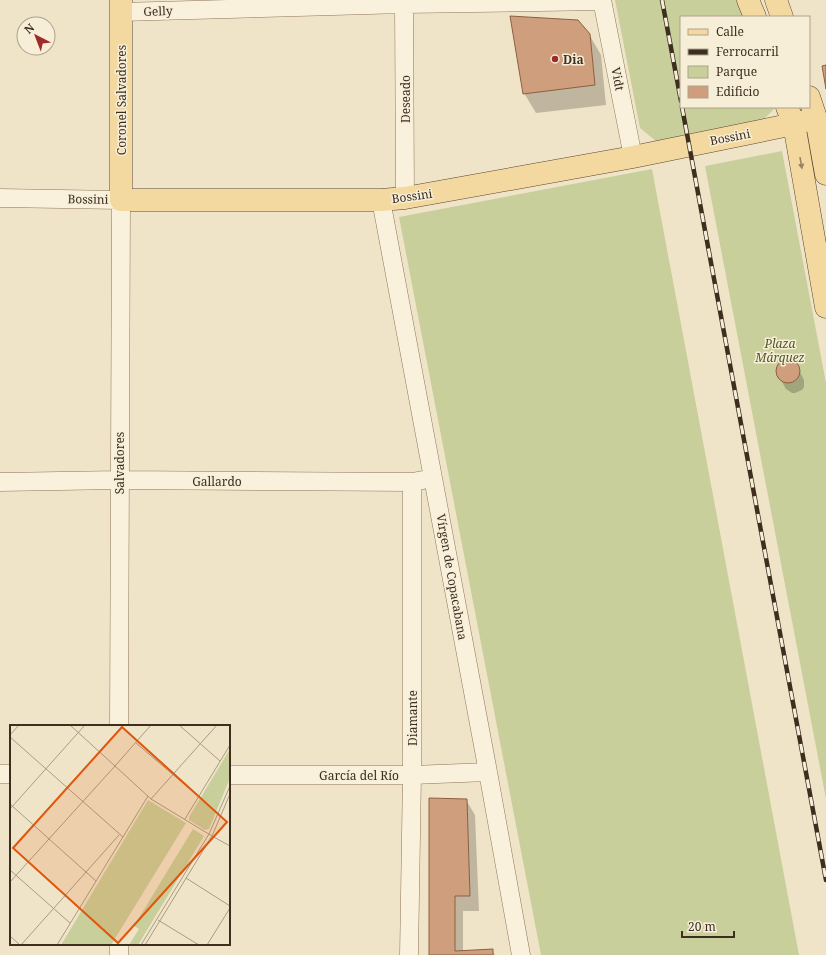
<svg xmlns="http://www.w3.org/2000/svg" width="826" height="955" viewBox="0 0 826 955" font-family="'Noto Serif',serif">
<style>
.green{fill:#c9cf9b}
.shadow{fill:#0003}
.building{fill:#cf9f7d;stroke:#8d5f41}
.lines{fill:none;stroke-linecap:round;stroke-linejoin:round}
.minor-casing{stroke:#8d765c;stroke-width:19}
.major-casing{stroke:#5b4430;stroke-width:23}
.minor{stroke:#faf1dc;stroke-width:18}
.major{stroke:#f3d9a0;stroke-width:22}
.rail-casing{stroke:#3d2e20;stroke-width:4.5}
.rail{stroke:#f7eed8;stroke-width:3;stroke-dasharray:9;stroke-linecap:butt}
.oneway{fill:#988460}
.poi-dot{fill:#9e2a2b;stroke:#f7eed8;stroke-width:1.5}
.labels{text-anchor:middle;dominant-baseline:central;stroke-width:3;stroke-linejoin:round;paint-order:stroke}
.street-label{font-size:12px;fill:#3d2e20;stroke:#f7eed8}
.poi-label{font-size:12px;font-weight:bold;fill:#3d2e20;stroke:#f7eed8;text-anchor:start}
.park-label{font-size:12px;font-style:italic;fill:#4d5a26;stroke:#f7eed8}
.inset-road{fill:none;stroke:#a89b85;stroke-width:1}
.view{fill:#df570d;fill-opacity:0.15;stroke:#df570d;stroke-width:2}
.inset-edge{fill:none;stroke:#3d2e20;stroke-width:2}
</style>
<rect width="100%" height="100%" fill="#f0e4c8"/>
<path class="green" d="M615,0H739L745,17H681V107H776L763,120L657,142L640,128Z
M782,151L826,383V799L705,166Z
M652,169L799,955H541L399,217Z"/>
<path class="shadow" d="M589,34L601,55L606,105L536,113L524,93Z
M784,361H791L797,366L804,380V387L802,390L795,393H792L786,389L777,373L779,366Z
M466,800L475,815L479,911H463V952L492,950L495,955H430Z"/>
<path class="building" d="M510,16L578,20L590,34L595,85L523,94Z
M826,65V89L822,66Z
M776 371a12 12 0 1 1 24 0a12 12 0 1 1-24 0Z
M429,798L467,799L470,896H455V951L493,949V955H429Z"/>
<g class="lines">
<g class="minor-casing">
<path id="minor" d="M404,0L405,198
M602,0L633,157
M121,12L404,4L602,1
M0,198L121,200L119,726
M381,200L488,772L521,955
M0,482L119,480L412,482L423,480
M0,774H11
M229,775H412L488,772
M119,955V944
M409,955L412,775V482"/>
</g>
<g class="major-casing">
<path id="major" d="M121,0V200H381L405,198L633,157L794,124L816,118
M748,0L755,17
M776,0L782,17
M809,97L816,118L826,174
M787,107L794,124L826,307"/>
</g>
<use href="#minor" class="minor"/>
<use href="#major" class="major"/>
<g class="rail-casing">
<path id="rail" d="M662,0L681,101
M682,107L826,880"/>
</g>
<use href="#rail" class="rail"/>
</g>
<defs><path id="oneway-solid" d="M-6-.8H1V-3.2L6.5 0L1 3.2V.8H-6Z"/></defs>
<use class="oneway" href="#oneway-solid" transform="translate(801 163) rotate(80)"/>
<circle class="poi-dot" cx="555" cy="59" r="4"/>
<g class="labels">
<g class="street-label">
<text transform="translate(158 11) rotate(-2)">Gelly</text>
<text transform="translate(618 79) rotate(79)">Vidt</text>
<text transform="translate(405 99) rotate(-90)">Deseado</text>
<text transform="translate(121 100) rotate(-90)">Coronel Salvadores</text>
<text transform="translate(730 137) rotate(-11)">Bossini</text>
<text transform="translate(412 196) rotate(-8)">Bossini</text>
<text transform="translate(88 199) rotate(1)">Bossini</text>
<text transform="translate(119 463) rotate(-90)">Salvadores</text>
<text x="217" y="481">Gallardo</text>
<text transform="translate(452 577) rotate(80)">Vírgen de Copacabana</text>
<text transform="translate(412 718) rotate(-90)">Diamante</text>
<text x="359" y="775">García del Río</text>
</g>
<g class="poi-label">
<text x="563" y="59">Dia</text>
</g>
<g class="park-label">
<text x="780" y="343">Plaza<tspan x="780" dy="14">Márquez</tspan></text>
</g>
</g>
<g transform="translate(10 725)">
<rect width="220" height="220" fill="#f0e4c8"/>
<path d="M220,24V53L199,104L195,105L179,95V92ZM138,75L176,98L101,220H51ZM183,104L194,111L128,220H119L129,204L124,201Z" fill="#c9cf9b"/>
<path class="inset-road" d="M141,0L105,41L141,74L202,111M169,0L210,36M0,10L9,0M0,12L113,112M126,18L188,71M141,74L207,0M0,79L86,156M0,84L75,0M175,94L220,20M202,111L220,121M0,145L60,198M176,153L220,181M0,157L105,41L60,0M148,195L189,220M0,211L10,220M11,220L109,110M47,220L138,71M131,220L199,109L220,61M135,220L202,111L220,69M197,220L220,183"/>
<path class="view" d="M112,2L217,97L108,218L3,123Z"/>
<rect width="220" height="220" class="inset-edge"/>
</g>
<rect x="680" y="16" width="130" height="92" fill="#f7eed8" stroke="#ada18e"/>
<rect x="688" y="29" width="20" height="6" fill="#f3d9a0" stroke="#ada18e"/>
<text x="716" y="36" font-size="12" fill="#3d2e20">Calle</text>
<rect x="688" y="49" width="20" height="6" fill="#3d2e20" stroke="#ada18e"/>
<text x="716" y="56" font-size="12" fill="#3d2e20">Ferrocarril</text>
<rect x="688" y="66" width="20" height="12" fill="#c9cf9b" stroke="#ada18e"/>
<text x="716" y="76" font-size="12" fill="#3d2e20">Parque</text>
<rect x="688" y="86" width="20" height="12" fill="#cf9f7d" stroke="#ada18e"/>
<text x="716" y="96" font-size="12" fill="#3d2e20">Edificio</text>
<g transform="translate(36 36) rotate(318)"><circle r="19" fill="#f7eed8" stroke="#ada18e"/>
<path d="M0-3L7 15L0 10L-7 15Z" fill="#9e2a2b"/>
<text y="-6" font-size="11" font-weight="bold" text-anchor="middle" fill="#3d2e20">N</text>
</g>
<path d="M682 931v6h52v-6" fill="none" stroke="#3d2e20" stroke-width="2"/>
<text x="688" y="931" font-size="12" fill="#3d2e20" stroke="#f7eed8" stroke-width="3" paint-order="stroke">20 m</text>
</svg>
